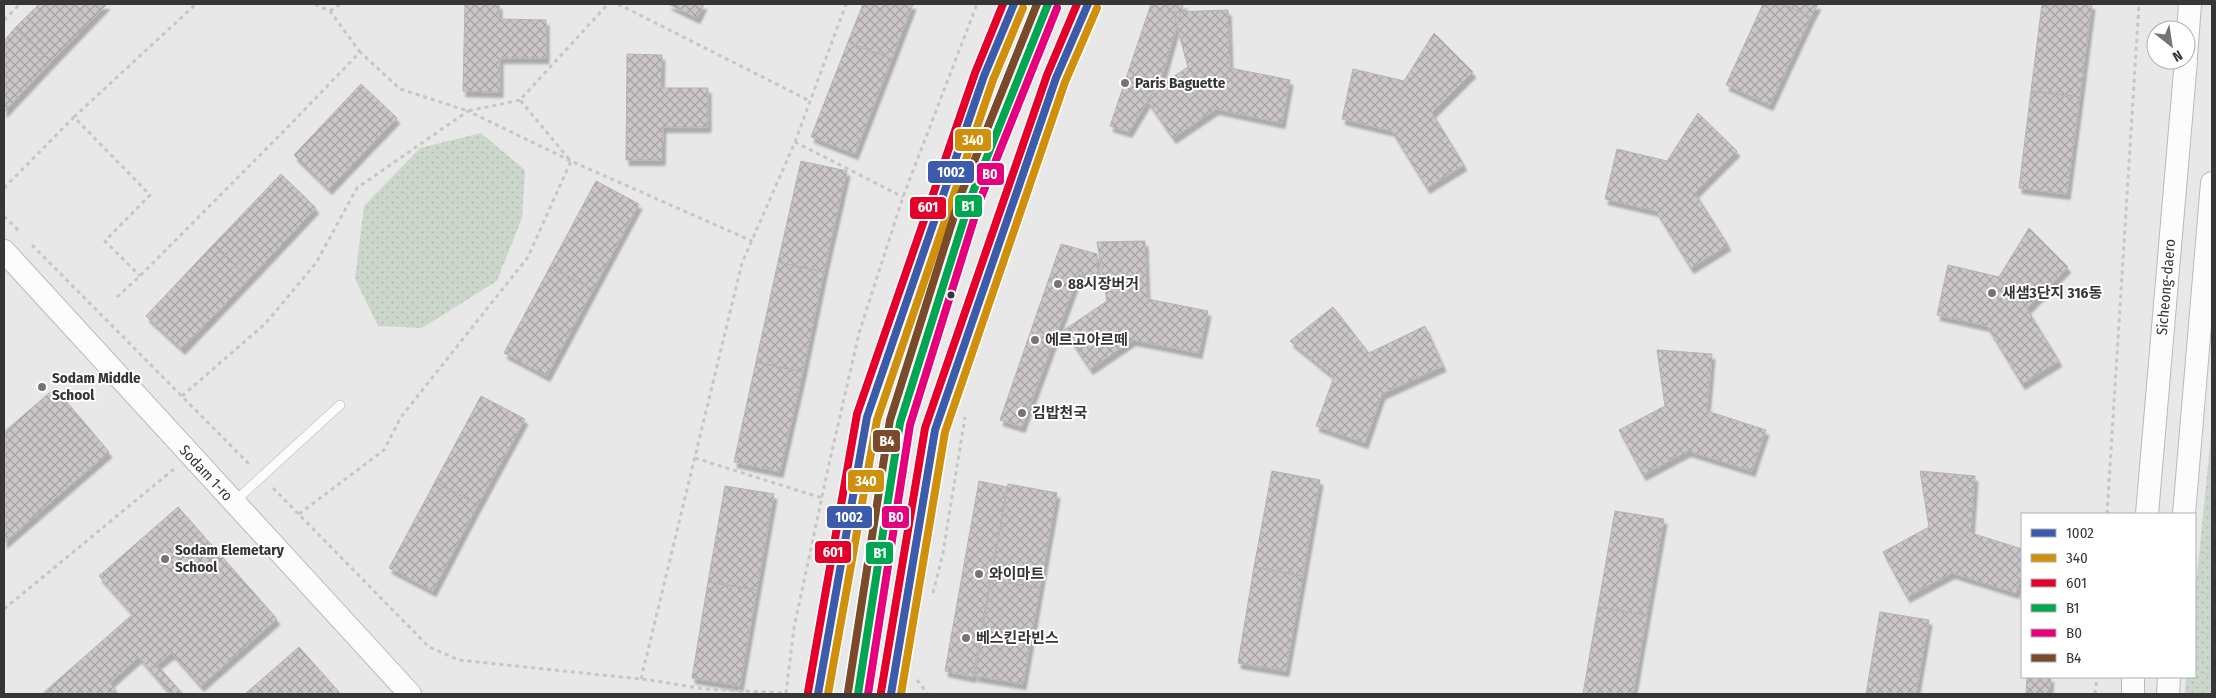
<svg xmlns="http://www.w3.org/2000/svg" width="2216" height="698" viewBox="0 0 2216 698" font-family="'Fira Sans Condensed','Noto Sans KR',sans-serif">
<style>
.park{fill:url(#park-dots)}
.building{fill:url(#building-cross-hatch);stroke:#b3b3b3;filter:url(#shadow)}
.lines{fill:none;stroke-linecap:round;stroke-linejoin:round}
.service-casing{stroke:#b9b9b9;stroke-width:10}
.tertiary-casing{stroke:#b9b9b9;stroke-width:24}
.path{stroke:#c6c6c7;stroke-width:3;stroke-dasharray:4 4;stroke-linecap:butt}
.service{stroke:#fcfcfc;stroke-width:9}
.tertiary{stroke:#fcfcfc;stroke-width:22}
.bus-1-casing{stroke:#fff;stroke-width:11}
.bus-2-casing{stroke:#fff;stroke-width:11}
.bus-3-casing{stroke:#fff;stroke-width:11}
.bus-4-casing{stroke:#fff;stroke-width:11}
.bus-5-casing{stroke:#fff;stroke-width:11}
.bus-6-casing{stroke:#fff;stroke-width:11}
.bus-1{stroke:#3d5bab;stroke-width:8}
.bus-2{stroke:#d0900b;stroke-width:8}
.bus-3{stroke:#e4002b;stroke-width:8}
.bus-4{stroke:#00a651;stroke-width:8}
.bus-5{stroke:#e5007d;stroke-width:8}
.bus-6{stroke:#7a4b2a;stroke-width:8}
.poi-dot{fill:#747474;stroke:#fff;stroke-width:2}
.bus-dot{fill:#363636;stroke:#fff;stroke-width:2}
.labels{text-anchor:middle;dominant-baseline:central;stroke-width:4;stroke-linejoin:round;paint-order:stroke}
.poi-label{font-size:15px;font-weight:bold;fill:#363636;stroke:#fff;text-anchor:start}
.street-label{font-size:15px;fill:#363636;stroke:#fff}
.line-badge{stroke:#fff;stroke-width:2}
.badge-label{font-size:14px;text-anchor:middle;font-weight:bold;fill:#fff}
</style>
<defs>
<pattern id="park-dots" width="8" height="8" patternUnits="userSpaceOnUse" patternTransform="scale(1.25)"><rect width="8" height="8" fill="#ccd7cc"/><path d="M2 2h.1M6 6h.1" fill="none" stroke="#b0b9b0" stroke-width="1.8" stroke-linecap="round"/></pattern>
<pattern id="building-cross-hatch" width="8" height="8" patternUnits="userSpaceOnUse" patternTransform="scale(1.25)"><rect width="8" height="8" fill="#ccc6c8"/><path d="M0 0l8 8M0 8l8-8" fill="none" stroke="#a6a2a3"/></pattern>
<filter id="shadow"><feDropShadow dx="3" dy="5.5" stdDeviation="1" flood-color="#0004"/></filter>
</defs>
<rect width="100%" height="100%" fill="#e8e8e8"/>
<path class="park" d="M481,133L525,170L522,218L497,281L422,328L378,326L355,279L364,206L420,148Z
M2212,425V694H2185L2186,677H2195V595Z"/>
<path class="building" d="M39,4H107L51,62L15,28Z
M465,4H499V19L546,20V58H500V92L463,91Z
M668,4H704L697,18Z
M863,4H913L892,59L848,42Z
M1151,4H1185L1183,5L1162,77L1129,132L1110,126Z
M1763,4H1782L1811,17L1770,105L1726,85Z
M1782,4H1818L1811,17Z
M2042,4H2092L2080,97L2031,91Z
M1228,10L1230,68L1290,80L1282,123L1216,109L1173,138L1144,96L1188,67L1173,12Z
M15,28L51,62L4,112V41Z
M1434,33L1473,72L1432,113L1464,165L1427,188L1392,131L1342,119L1353,69L1404,81Z
M848,42L892,59L855,154L811,137Z
M627,54L662,55L661,88H708V127H663L662,160H626Z
M361,84L397,118L329,189L294,155Z
M2031,91L2080,97L2067,194L2019,188Z
M1698,113L1737,151L1695,193L1728,245L1691,268L1656,211L1605,199L1617,149L1667,161Z
M801,161L847,171L824,272L778,262Z
M281,174L316,208L249,279L213,245Z
M596,181L639,204L593,290L550,267Z
M2029,228L2068,267L2027,309L2059,361L2022,384L1987,326L1937,315L1948,265L1999,277Z
M1145,241L1147,299L1208,311L1199,353L1133,340L1090,369L1064,330L1107,301L1097,242Z
M1061,244L1097,254L1098,281L1079,274L1022,427L1000,420Z
M213,245L249,279L182,349L146,316Z
M778,262L824,272L803,372L756,362Z
M550,267L593,290L547,376L504,353Z
M1333,307L1369,353L1425,326L1443,366L1382,394L1365,443L1316,426L1334,377L1290,341Z
M1657,350L1712,354L1707,411L1766,430L1752,471L1688,451L1643,475L1619,430L1665,406Z
M756,362L803,372L780,472L734,462Z
M55,388L109,452L4,543V432Z
M481,396L525,419L478,505L435,482Z
M1272,471L1320,480L1303,576L1254,567Z
M1920,471L1975,476L1971,533L2022,549V575L2016,593L1952,573L1907,597L1883,552L1929,527Z
M979,481L1007,487L973,677L945,671Z
M435,482L478,505L433,591L389,568Z
M1008,484L1057,493L1040,588L991,580Z
M725,486L774,494L757,590L708,582Z
M178,507L277,619L201,686L172,653L157,665L183,694H171L139,657L110,683L116,690L111,694H42L133,614L99,576Z
M1615,511L1664,519L1647,615L1598,607Z
M1254,567L1303,576L1286,671L1238,663Z
M991,580L1040,588L1023,684L975,676Z
M708,582L757,590L740,686L692,678Z
M1598,607L1647,615L1633,694H1583Z
M1880,612L1929,620L1916,694H1866Z
M299,647L339,692L337,694H245Z
M2027,677H2051L2049,694H2026Z"/>
<g class="lines">
<g class="service-casing">
<path id="service" d="M235,501L340,405
M858,694L900,423L971,197L1048,4"/>
</g>
<g class="tertiary-casing">
<path id="tertiary" d="M2186,57L2190,4
M4,251L410,694
M2147,514L2186,60
M2184,514L2212,183
M818,694L867,417L984,76L1014,4
M891,694L935,430L1056,78L1088,4
M2133,694V677
M2168,694L2169,677"/>
</g>
<path class="path" d="M315,4L330,11L360,52
M618,4L810,101
M330,11L340,4
M4,20L20,4
M74,117L196,4
M795,142L846,4
M569,159L520,100L608,4
M4,188L74,117L150,195L105,241L140,276
M4,216L21,233
M32,245L251,466
M117,297L140,276L282,133L360,52L400,89L468,111L520,100
M182,396L266,323L316,263L357,188L468,111L571,161
M695,458L822,498
M273,488L429,647L459,660L650,680L705,689L786,693L794,628L827,473L859,333L903,197L977,4
M299,514L384,450L401,417L528,257L571,161L752,241
M2107,514L2139,4
M933,593L943,553L965,417
M4,609L174,469
M641,679L742,263L795,142L903,197
M917,680L928,694
M2095,694L2097,677"/>
<use href="#service" class="service"/>
<use href="#tertiary" class="tertiary"/>
<g class="bus-1-casing">
<path id="bus-1" d="M818,694L867,417L984,76L1014,4
M891,694L935,430L1056,78L1088,4"/>
</g>
<g class="bus-2-casing">
<path id="bus-2" d="M828,694L877,420L993,80L1023,8
M901,694L945,432L1065,82L1097,8"/>
</g>
<g class="bus-3-casing">
<path id="bus-3" d="M808,692L857,414L975,73L1003,4
M881,692L925,428L1047,75L1077,4"/>
</g>
<g class="bus-4-casing">
<path id="bus-4" d="M858,694L900,423L971,197L1048,4"/>
</g>
<g class="bus-5-casing">
<path id="bus-5" d="M868,694L910,425L980,200L1057,8"/>
</g>
<g class="bus-6-casing">
<path id="bus-6" d="M848,692L890,420L961,194L1037,4"/>
</g>
<use href="#bus-1" class="bus-1"/>
<use href="#bus-2" class="bus-2"/>
<use href="#bus-3" class="bus-3"/>
<use href="#bus-4" class="bus-4"/>
<use href="#bus-5" class="bus-5"/>
<use href="#bus-6" class="bus-6"/>
</g>
<g class="poi-dot">
<circle cx="1125" cy="83" r="5"/>
<circle cx="1058" cy="284" r="5"/>
<circle cx="1992" cy="293" r="5"/>
<circle cx="1035" cy="340" r="5"/>
<circle cx="42" cy="387" r="5"/>
<circle cx="1022" cy="413" r="5"/>
<circle cx="165" cy="559" r="5"/>
<circle cx="979" cy="574" r="5"/>
<circle cx="966" cy="638" r="5"/>
</g>
<circle class="bus-dot" cx="951" cy="295" r="4.5"/>
<g class="labels">
<g class="poi-label">
<text x="1135" y="83">Paris Baguette</text>
<text x="1068" y="284">88시장버거</text>
<text x="2002" y="293">새샘3단지 316동</text>
<text x="1045" y="340">에르고아르떼</text>
<text x="52" y="378">Sodam Middle<tspan x="52" dy="17">School</tspan></text>
<text x="1032" y="413">김밥천국</text>
<text x="175" y="550">Sodam Elemetary<tspan x="175" dy="17">School</tspan></text>
<text x="989" y="574">와이마트</text>
<text x="976" y="638">베스킨라빈스</text>
</g>
<g class="street-label">
<text transform="translate(2166 287) rotate(-85)">Sicheong-daero</text>
<text transform="translate(206 473) rotate(47)">Sodam 1-ro</text>
</g>
</g>
<g class="line-badge">
<rect x="954" y="128" width="38" height="24" rx="5" fill="#d0900b"/>
<rect x="927" y="160" width="48" height="24" rx="5" fill="#3d5bab"/>
<rect x="976" y="162" width="29" height="24" rx="5" fill="#e5007d"/>
<rect x="954" y="194" width="29" height="24" rx="5" fill="#00a651"/>
<rect x="909" y="196" width="38" height="24" rx="5" fill="#e4002b"/>
<rect x="872" y="429" width="29" height="24" rx="5" fill="#7a4b2a"/>
<rect x="847" y="469" width="38" height="24" rx="5" fill="#d0900b"/>
<rect x="826" y="505" width="47" height="24" rx="5" fill="#3d5bab"/>
<rect x="881" y="505" width="29" height="24" rx="5" fill="#e5007d"/>
<rect x="814" y="540" width="38" height="24" rx="5" fill="#e4002b"/>
<rect x="865" y="541" width="29" height="24" rx="5" fill="#00a651"/>
</g>
<g class="badge-label">
<text x="973" y="145">340</text>
<text x="951" y="177">1002</text>
<text x="990" y="179">B0</text>
<text x="968" y="211">B1</text>
<text x="928" y="212">601</text>
<text x="887" y="446">B4</text>
<text x="866" y="486">340</text>
<text x="849" y="522">1002</text>
<text x="896" y="522">B0</text>
<text x="833" y="557">601</text>
<text x="880" y="558">B1</text>
</g>
<rect width="2216" height="698" fill="none" stroke="#363636" stroke-width="10"/>
<rect x="2021" y="513" width="175" height="165" fill="#ffffff" stroke="#afafaf"/>
<rect x="2031" y="529" width="25" height="8" fill="#3d5bab" stroke="#afafaf"/>
<text x="2066" y="538" font-size="15" fill="#363636">1002</text>
<rect x="2031" y="554" width="25" height="8" fill="#d0900b" stroke="#afafaf"/>
<text x="2066" y="563" font-size="15" fill="#363636">340</text>
<rect x="2031" y="579" width="25" height="8" fill="#e4002b" stroke="#afafaf"/>
<text x="2066" y="588" font-size="15" fill="#363636">601</text>
<rect x="2031" y="604" width="25" height="8" fill="#00a651" stroke="#afafaf"/>
<text x="2066" y="613" font-size="15" fill="#363636">B1</text>
<rect x="2031" y="629" width="25" height="8" fill="#e5007d" stroke="#afafaf"/>
<text x="2066" y="638" font-size="15" fill="#363636">B0</text>
<rect x="2031" y="654" width="25" height="8" fill="#7a4b2a" stroke="#afafaf"/>
<text x="2066" y="663" font-size="15" fill="#363636">B4</text>
<g transform="translate(2171 45) rotate(150)"><circle r="24" fill="#ffffff" stroke="#afafaf"/>
<path d="M0-4L9 19L0 12L-9 19Z" fill="#747474"/>
<text y="-8" font-size="14" font-weight="bold" text-anchor="middle" fill="#363636">N</text>
</g>
</svg>
